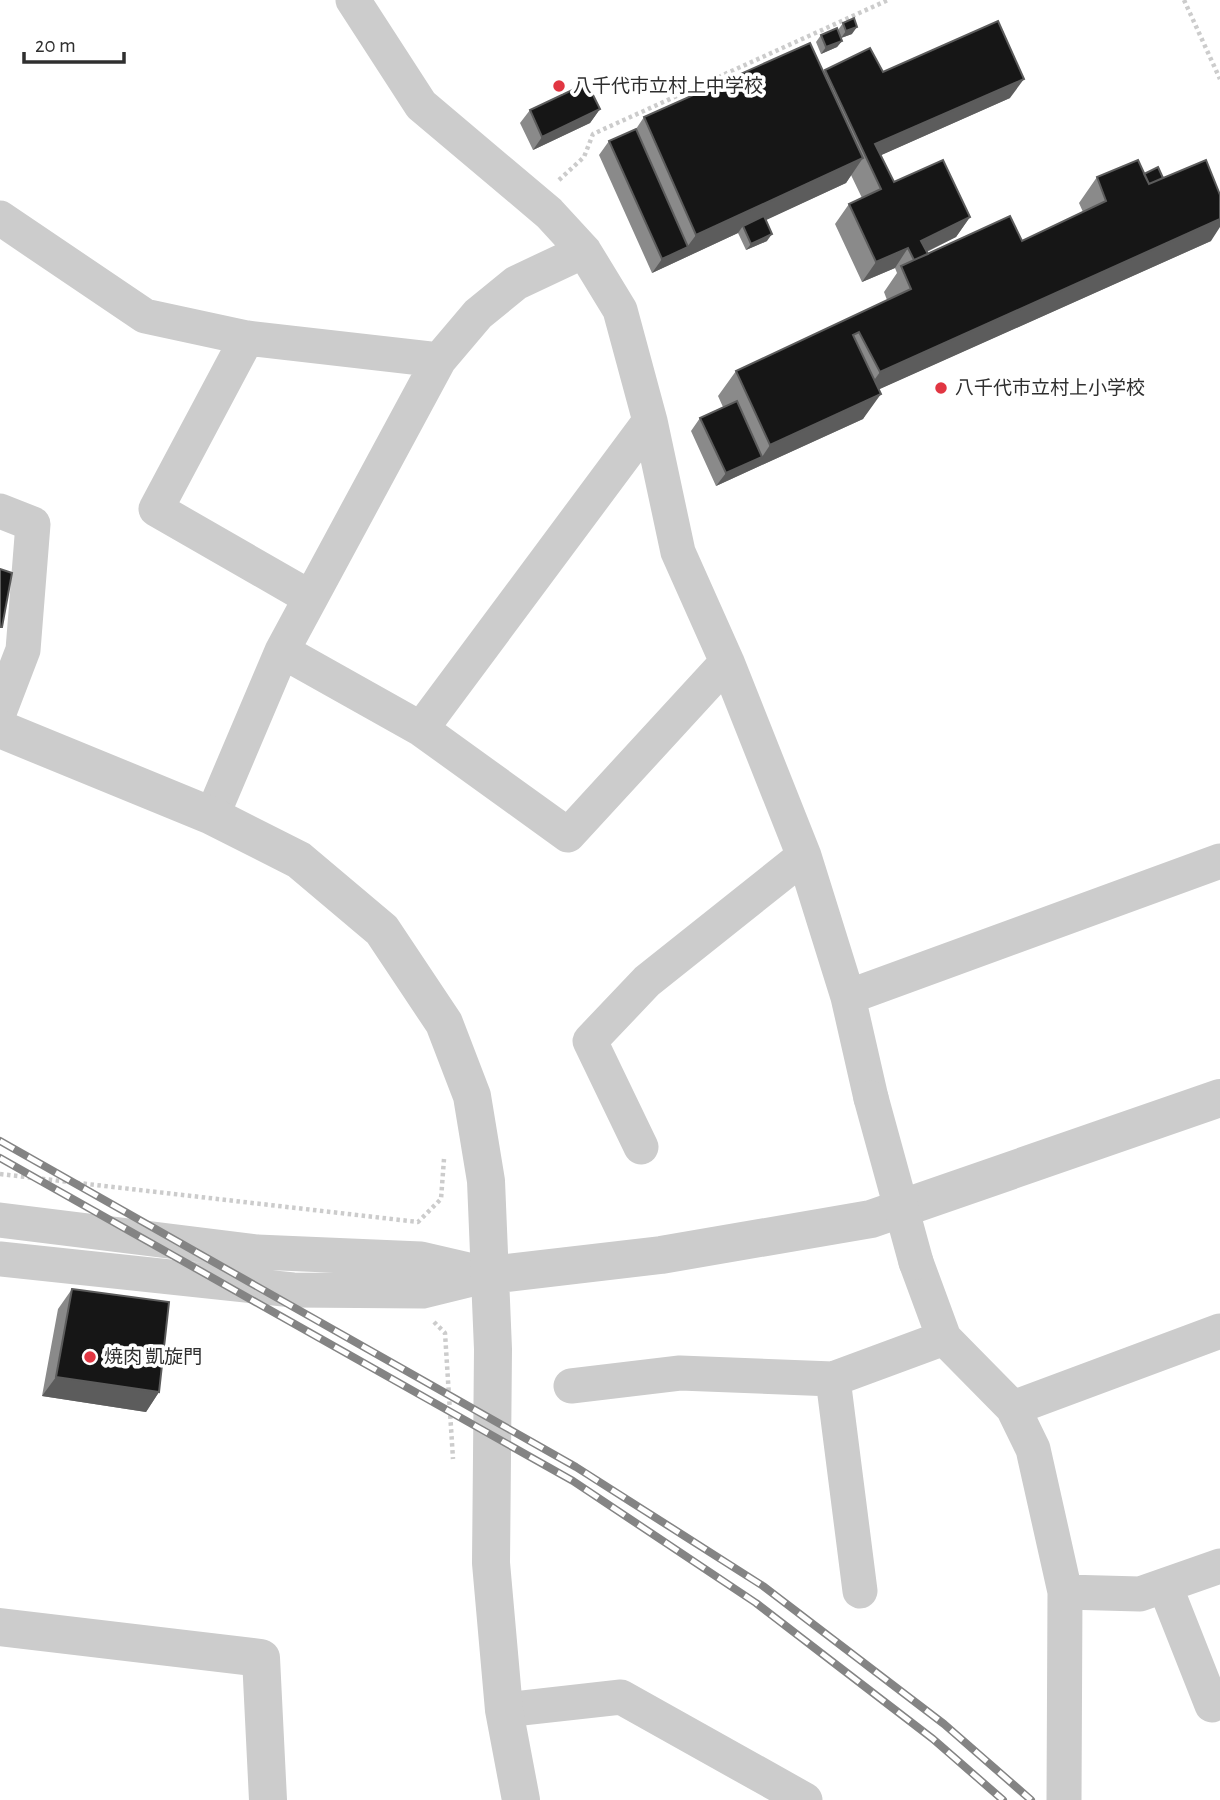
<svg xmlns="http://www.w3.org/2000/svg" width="1220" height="1800" viewBox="0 0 1220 1800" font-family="'Alegreya Sans','Noto Sans JP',sans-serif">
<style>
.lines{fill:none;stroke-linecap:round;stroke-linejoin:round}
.path{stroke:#ccc;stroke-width:4.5;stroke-dasharray:3.5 3.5;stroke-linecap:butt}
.minor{stroke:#ccc;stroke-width:35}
.tertiary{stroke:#ccc;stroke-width:38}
.rail-casing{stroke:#848484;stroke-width:8}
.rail{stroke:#fff;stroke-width:5;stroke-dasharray:16;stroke-linecap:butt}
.minor-bridge{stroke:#ccc;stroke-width:35}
.wall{fill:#8a8a8a}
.shaded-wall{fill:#5c5c5c}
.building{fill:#161616;stroke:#5c5c5c;stroke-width:2}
.poi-dot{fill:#e13642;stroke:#fff;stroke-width:2.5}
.labels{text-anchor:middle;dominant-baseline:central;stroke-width:7;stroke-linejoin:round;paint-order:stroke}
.poi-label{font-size:19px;fill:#2f2f2f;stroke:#fff;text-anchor:start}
</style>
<rect width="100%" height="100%" fill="#fff"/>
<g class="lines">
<path class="path" d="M1184,0L1220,79
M559,180L584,157L593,134L888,0
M0,1174L418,1222L441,1199L444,1159
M434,1322L445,1333L453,1459"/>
<path class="minor" d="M353,0L421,105L549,213L584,251L620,310L650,421L678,552L727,662L804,856L848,997L871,1098
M0,218L145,316L247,338L439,360
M247,338L156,509L309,597
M0,511L33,524L23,650L0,710
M282,651L421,729L568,835L727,662
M421,729L650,421
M212,816L282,651L439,360L478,314L516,283L584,251
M848,997L1220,861
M641,1147L590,1041L647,981L804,856
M0,1220L257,1252L421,1259L490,1275
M0,1259L293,1290L423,1291L484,1276
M916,1262L944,1338L1013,1408L1033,1449L1065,1592L1064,1800
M833,1379L860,1591
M571,1386L680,1373L833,1379L944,1338
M1013,1408L1220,1331
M1165,1586L1212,1705
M1065,1592L1140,1594L1220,1566
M504,1710L621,1697L805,1800"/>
<path class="tertiary" d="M0,729L212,816L299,860L382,930L444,1023L472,1096L486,1181L493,1349L491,1563L504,1710L521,1800
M490,1275L661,1255L871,1219L1220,1098
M0,1627L261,1658L268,1800"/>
<g class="rail-casing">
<path id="rail" d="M0,1141L576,1467L763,1586L944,1724L1031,1800
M0,1158L573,1481L756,1603L933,1739L1003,1800"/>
</g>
<use href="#rail" class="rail"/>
<path class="minor-bridge" d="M871,1098L916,1262"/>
</g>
<path class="wall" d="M843,23L852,34L841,38L838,30Z
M821,35L842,41L837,47L821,54L816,42Z
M825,70L883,72L1010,98L881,155L894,182L970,217L956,237L927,252L928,254L1022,241L1083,212L1079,203L1097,177L1144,174L1163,178L1211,241L879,389L863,419L716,486L691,431L700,418L723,407L718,396L736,371L887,300L884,292L897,273L895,268L862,282L835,224L849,204L862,198L851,175L846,183L765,220L767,241L746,250L738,233L652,273L599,155L609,141L636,129L644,117L824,72Z
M600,109L590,123L533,150L520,123L530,110Z
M72,1289L159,1392L146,1412L42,1396L58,1309Z"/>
<path class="shaded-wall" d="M857,27L852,34L841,38L846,31Z
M842,41L837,47L821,54L826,47Z
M1024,79L1010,98L868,161L875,144Z
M600,109L590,123L533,150L542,137Z
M863,158L846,183L745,230L743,226L738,233L652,273L662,259L687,247L696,235Z
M970,217L956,237L913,258L921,241Z
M1220,219V227L1211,241L862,397L880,372Z
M772,234L767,241L746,250L751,244Z
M908,248L895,268L862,282L876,262Z
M881,394L863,419L716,486L726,473L762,457L770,445Z
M56,1377L159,1392L146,1412L42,1396Z"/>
<path class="building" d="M854,18L857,27L846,31L843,23Z
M998,21L1024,79L875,144L894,182L943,160L970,217L921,241L928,254L914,260L908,248L876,262L849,204L881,189L825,70L870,48L883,72Z
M837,28L842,41L826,47L821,35Z
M810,43L863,158L696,235L644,117Z
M587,83L600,109L542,137L530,110Z
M636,129L688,247L662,259L609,141Z
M1138,160L1149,184L1206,160L1220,195V219L880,372L859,332L853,335L881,394L770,445L736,371L911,289L901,266L1010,216L1022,241L1106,201L1097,177Z
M1158,167L1163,178L1149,184L1144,174Z
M764,216L772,234L751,244L743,226Z
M737,401L762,457L726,473L700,418Z
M0,569L12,573L2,627H0Z
M72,1289L169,1302L159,1392L56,1377Z"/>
<g class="poi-dot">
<circle cx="559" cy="86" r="7"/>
<circle cx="941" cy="388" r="7"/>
<circle cx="90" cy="1357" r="7"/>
</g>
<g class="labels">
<g class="poi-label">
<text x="573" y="86">八千代市立村上中学校</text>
<text x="955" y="388">八千代市立村上小学校</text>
<text x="104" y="1357">焼肉 凱旋門</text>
</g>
</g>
<path d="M24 52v10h100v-10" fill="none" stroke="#2f2f2f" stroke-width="3.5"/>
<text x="35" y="52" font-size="21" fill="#2f2f2f" stroke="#ffffff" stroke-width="5" paint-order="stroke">20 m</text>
</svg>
